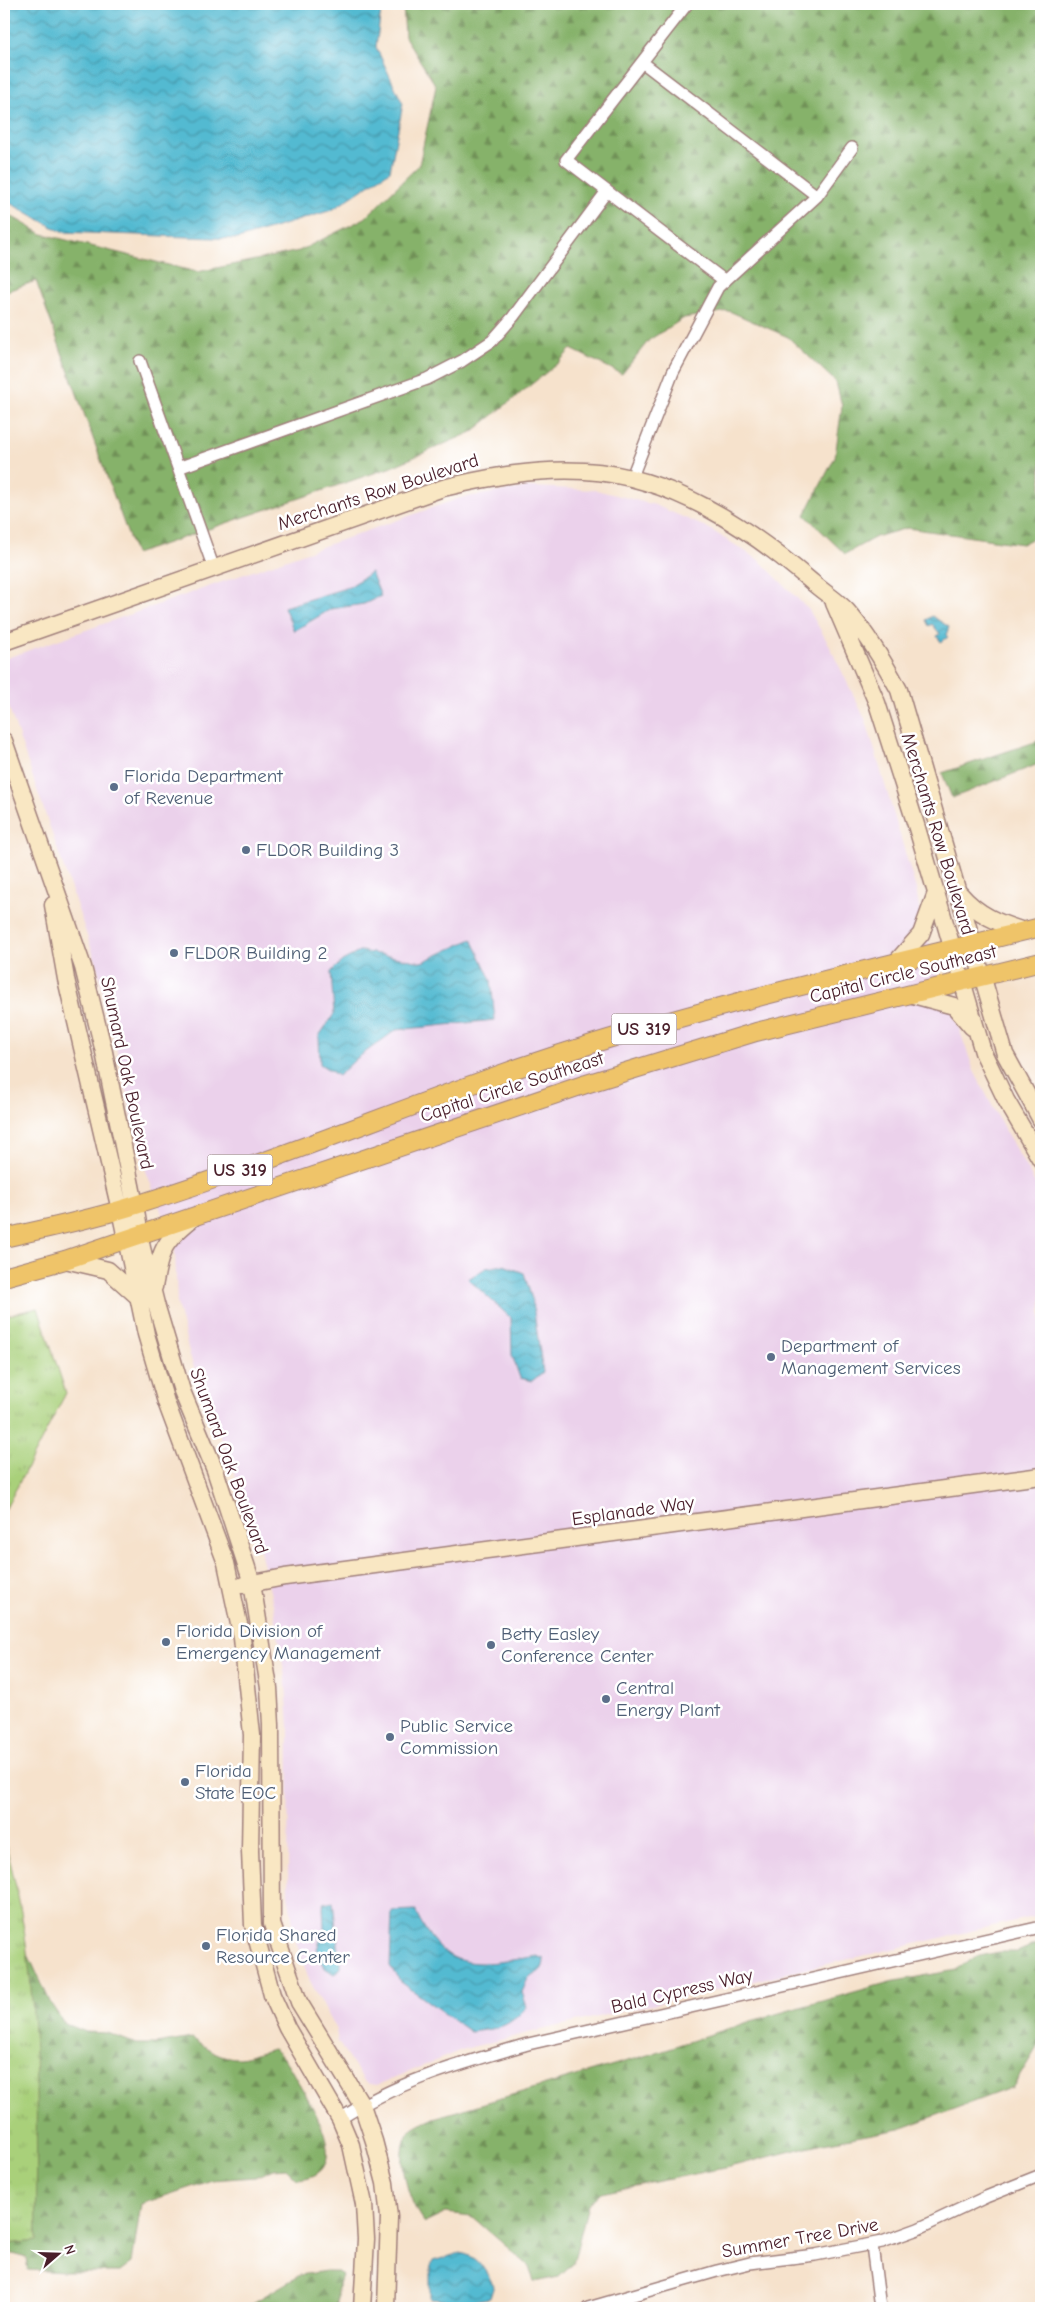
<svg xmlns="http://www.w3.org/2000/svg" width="1045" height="2312" viewBox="0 0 1045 2312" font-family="'Comic Neue',sans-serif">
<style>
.built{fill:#ebd1eb}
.forest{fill:url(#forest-firs);stroke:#68684a}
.park{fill:url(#park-tufts);stroke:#7a7852}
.water{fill:url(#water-waves);stroke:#4e6c7e}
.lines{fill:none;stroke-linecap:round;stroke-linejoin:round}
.street-casing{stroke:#a0807c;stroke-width:14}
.secondary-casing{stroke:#a0807c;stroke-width:19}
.primary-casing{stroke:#a0807c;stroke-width:20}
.street{stroke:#fff;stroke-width:11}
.secondary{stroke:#f9e7c3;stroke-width:16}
.primary{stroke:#efc469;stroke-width:18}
.service-dot{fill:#5c6f8a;stroke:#fff;stroke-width:2}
.labels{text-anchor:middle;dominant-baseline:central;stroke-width:5;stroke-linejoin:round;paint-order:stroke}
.shield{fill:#fff;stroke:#80626b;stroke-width:1}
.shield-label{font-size:18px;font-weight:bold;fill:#4a1f2b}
.street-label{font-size:19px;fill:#4a1f2b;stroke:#fff}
.service-label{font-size:19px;fill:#4e5e75;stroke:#fff;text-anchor:start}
</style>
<defs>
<pattern id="forest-firs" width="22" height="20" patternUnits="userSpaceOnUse" patternTransform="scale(1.25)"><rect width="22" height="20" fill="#86b26a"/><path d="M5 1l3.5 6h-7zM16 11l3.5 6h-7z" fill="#709057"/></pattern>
<pattern id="park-tufts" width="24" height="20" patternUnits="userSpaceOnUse" patternTransform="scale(1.25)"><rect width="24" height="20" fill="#a9d07a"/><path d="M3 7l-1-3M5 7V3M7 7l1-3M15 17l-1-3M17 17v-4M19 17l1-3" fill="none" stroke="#93b26a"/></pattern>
<pattern id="water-waves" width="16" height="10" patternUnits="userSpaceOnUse" patternTransform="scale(1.25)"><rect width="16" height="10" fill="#53bad1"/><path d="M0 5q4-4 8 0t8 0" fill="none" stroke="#4797aa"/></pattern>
</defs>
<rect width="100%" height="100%" fill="#fff"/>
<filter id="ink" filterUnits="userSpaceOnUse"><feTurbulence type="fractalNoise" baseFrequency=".02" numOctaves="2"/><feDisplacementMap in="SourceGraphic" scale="10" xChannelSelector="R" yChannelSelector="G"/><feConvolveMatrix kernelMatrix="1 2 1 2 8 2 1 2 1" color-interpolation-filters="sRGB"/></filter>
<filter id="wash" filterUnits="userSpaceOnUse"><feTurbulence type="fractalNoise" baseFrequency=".0096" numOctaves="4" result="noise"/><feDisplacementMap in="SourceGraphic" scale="20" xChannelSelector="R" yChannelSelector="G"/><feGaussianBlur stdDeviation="1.12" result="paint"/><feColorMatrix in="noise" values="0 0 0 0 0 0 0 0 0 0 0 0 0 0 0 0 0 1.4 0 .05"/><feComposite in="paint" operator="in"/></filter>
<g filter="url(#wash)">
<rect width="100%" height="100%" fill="#f6e2cc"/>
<path class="built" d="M530,487L596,490L655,505L708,528L759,560L809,610L828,643L866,721L916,889L921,920L974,1071L1006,1132L1035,1183L1041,1188V1915L532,2032L464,2049L377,2085L369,2084L365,2082L338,2042L336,2030L308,1977L296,1942L288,1894L289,1727L286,1684L274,1608L255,1529L190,1356L177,1303L175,1248L143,1163L96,962L4,693V659L460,498Z"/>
<path class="forest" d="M403,4H1041V534L1022,544L907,528L876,537L845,554L805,515L835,457L842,406L836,382L788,337L729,311L684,318L649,340L622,374L571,349L558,363L472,432L389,468L135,554L36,281L4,292V212L42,234L197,272L299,251L365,218L419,165L436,86L405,37Z
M1041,740V763L952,798L942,773Z
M4,1902L13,1912L26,1950L51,2004L64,2023L86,2032L108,2033L136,2044H156L192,2038C205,2047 221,2059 239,2058C250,2057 262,2051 273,2049C287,2058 291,2071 300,2085C316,2112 354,2176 297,2179L286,2168L273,2169L255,2177L212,2180L141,2204L132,2263L120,2272H64L28,2270L26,2258L4,2251Z
M1041,1942V2041L1013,2087L900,2129L823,2143L729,2167L601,2193L588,2205L573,2264L559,2277L534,2282L529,2266L471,2216L446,2213L425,2223C409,2206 393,2152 410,2131C414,2126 424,2122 430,2119L651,2054L751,2021L890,1982L956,1970L975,1957L999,1952H1017Z
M326,2271H338L342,2275L337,2290V2308H244L300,2275Z"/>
<path class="park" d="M38,1308L66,1393L4,1512V1316Z
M4,1840C43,1969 35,2108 37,2241L4,2244Z"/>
<path class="water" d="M4,4H382L376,47L403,104L390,171L332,210L238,239L62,232L4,200Z
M371,572L381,596L364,604L331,609L294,631L284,607L349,587Z
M932,616L949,627L946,635L948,637L941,642L937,636L940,634L932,624L929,626L926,620Z
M472,939L491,980L495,1020L396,1030L356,1059L338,1076L320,1064L319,1036L334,1014L331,972L342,961L361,951L422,962Z
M504,1265L524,1273L532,1299L543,1372L532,1381L520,1378L512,1355L511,1318L468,1279L486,1268Z
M333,1902L340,1961V1970L334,1974L325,1968L317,1949L324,1929L323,1906L324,1903Z
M415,1910C445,1975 475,1966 537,1956L544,1959C544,1975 534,1971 527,1981C525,1984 524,1989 522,1992L527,2007C506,2029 499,2028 470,2032L401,1982L390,1967L392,1911Z
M460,2253C481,2257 482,2268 494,2285L490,2298L463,2302L430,2299V2269L433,2261Z"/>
</g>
<g filter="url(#ink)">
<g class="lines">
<g class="street-casing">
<path id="street" d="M687,4L566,160L725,281
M642,62L817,196
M140,361L214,569
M178,468L427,379L462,361L492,341L513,317L607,191
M633,479L635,469L673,372L718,287L817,196L852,148
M340,2119C397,2081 463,2063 528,2044L1041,1927
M872,2245L880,2308
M588,2308L717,2271L750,2263L815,2255L882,2242L918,2229L986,2197L1041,2175"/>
</g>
<g class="secondary-casing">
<path id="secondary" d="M834,603L877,703L917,828L983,1052L1006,1100L1041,1160
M4,642L443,488C490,477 536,468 585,471C671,476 748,527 812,582C823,592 837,600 847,611C868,635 884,662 899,690L1005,1054L1041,1120
M4,741L83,967L104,1052L135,1205L142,1248L156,1304L182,1391L215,1470L252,1583L269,1688L271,1725L272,1924L299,2002L362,2105L374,2141L385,2183L389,2217L386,2308
M960,894C978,915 998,923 1024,931
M53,905L66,979L120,1210L146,1334L166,1402L226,1563L242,1638L252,1735L250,1851L253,1925L272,1995L287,2028L340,2119L351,2145L364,2204L366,2239L362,2308
M897,961L921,934L936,893
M913,995L954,1006L972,1027
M65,1260L108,1270L136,1295
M154,1287C161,1249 162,1243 193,1218
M243,1585L285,1577L1041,1476"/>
</g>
<g class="primary-casing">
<path id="primary" d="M4,1238C48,1228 93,1219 136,1205C266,1164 392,1112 521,1067C691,1009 867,970 1041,927
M4,1277L65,1260L586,1084L756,1032L1041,962"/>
</g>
<use href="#street" class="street"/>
<use href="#secondary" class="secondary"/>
<use href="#primary" class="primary"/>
</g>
</g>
<g class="service-dot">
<circle cx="114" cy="787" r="5"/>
<circle cx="246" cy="850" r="5"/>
<circle cx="174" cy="953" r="5"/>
<circle cx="771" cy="1357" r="5"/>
<circle cx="166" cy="1642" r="5"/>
<circle cx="491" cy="1645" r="5"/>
<circle cx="606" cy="1699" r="5"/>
<circle cx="390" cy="1737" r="5"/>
<circle cx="185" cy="1782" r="5"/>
<circle cx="206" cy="1946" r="5"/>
</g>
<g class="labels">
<g class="shield">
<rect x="611.5" y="1013.5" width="65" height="31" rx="4"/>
<rect x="207.5" y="1154.5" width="65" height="31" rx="4"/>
</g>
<g class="shield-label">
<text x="644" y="1029">US 319</text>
<text x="240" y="1170">US 319</text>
</g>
<g class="street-label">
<text transform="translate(378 492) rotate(-18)">Merchants Row Boulevard</text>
<text transform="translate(938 834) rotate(73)">Merchants Row Boulevard</text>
<text transform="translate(903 974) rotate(-14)">Capital Circle Southeast</text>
<text transform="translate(127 1073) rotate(78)">Shumard Oak Boulevard</text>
<text transform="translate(512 1087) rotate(-18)">Capital Circle Southeast</text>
<text transform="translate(229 1461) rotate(70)">Shumard Oak Boulevard</text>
<text transform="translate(633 1511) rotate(-8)">Esplanade Way</text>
<text transform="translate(682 1991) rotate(-13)">Bald Cypress Way</text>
<text transform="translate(800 2238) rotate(-10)">Summer Tree Drive</text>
</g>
<g class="service-label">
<text x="124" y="776">Florida Department<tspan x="124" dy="22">of Revenue</tspan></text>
<text x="256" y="850">FLDOR Building 3</text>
<text x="184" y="953">FLDOR Building 2</text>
<text x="781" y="1346">Department of<tspan x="781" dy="22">Management Services</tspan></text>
<text x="176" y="1631">Florida Division of<tspan x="176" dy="22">Emergency Management</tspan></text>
<text x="501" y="1634">Betty Easley<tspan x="501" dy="22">Conference Center</tspan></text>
<text x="616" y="1688">Central<tspan x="616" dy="22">Energy Plant</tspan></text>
<text x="400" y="1726">Public Service<tspan x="400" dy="22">Commission</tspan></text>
<text x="195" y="1771">Florida<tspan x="195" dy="22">State EOC</tspan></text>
<text x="216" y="1935">Florida Shared<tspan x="216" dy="22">Resource Center</tspan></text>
</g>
</g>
<rect width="1045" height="2312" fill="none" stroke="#fff" stroke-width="20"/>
<g transform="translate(58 2254) rotate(70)" stroke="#ffffff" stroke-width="4" paint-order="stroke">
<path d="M0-4L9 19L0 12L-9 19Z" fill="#4a1f2b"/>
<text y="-8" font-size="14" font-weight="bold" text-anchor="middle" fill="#4a1f2b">N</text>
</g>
</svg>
